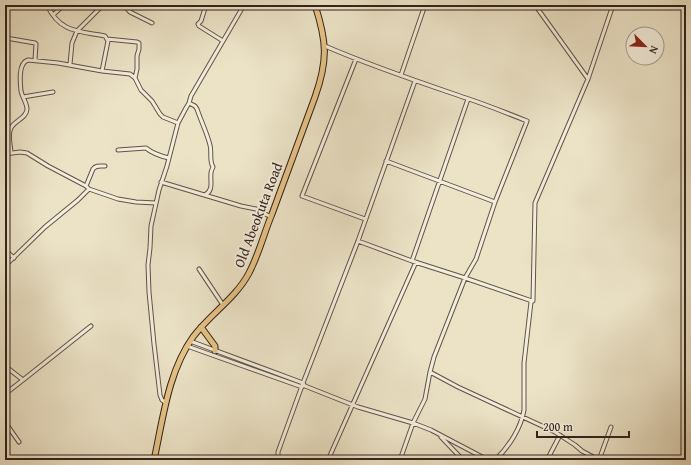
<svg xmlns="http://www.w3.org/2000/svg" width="691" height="465" viewBox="0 0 691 465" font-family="'Gentium Book Plus',serif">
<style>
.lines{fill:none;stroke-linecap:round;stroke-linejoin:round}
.minor-casing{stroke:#605348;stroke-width:5}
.trunk-casing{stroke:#32231d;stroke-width:7}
.minor{stroke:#f3eddb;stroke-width:3}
.trunk{stroke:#e6c284;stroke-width:5}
.labels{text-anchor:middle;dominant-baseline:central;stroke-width:4;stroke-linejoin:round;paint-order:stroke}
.street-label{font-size:14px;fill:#32231d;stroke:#f3eddb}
</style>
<rect width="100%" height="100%" fill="#ece3c7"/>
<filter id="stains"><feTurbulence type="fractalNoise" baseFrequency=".005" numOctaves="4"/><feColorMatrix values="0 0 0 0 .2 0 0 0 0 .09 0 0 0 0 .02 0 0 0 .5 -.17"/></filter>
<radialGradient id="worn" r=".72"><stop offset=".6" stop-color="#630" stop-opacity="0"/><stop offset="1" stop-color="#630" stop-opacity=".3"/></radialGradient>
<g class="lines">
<g class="minor-casing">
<path id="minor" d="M47,5C60,33 79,31 105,36L108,41L102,71
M124,5L130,12L152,23
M206,5L201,21L198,24L199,26L223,41
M535,5L588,79
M53,15L64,5
M6,38L35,43L36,44L35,60
M107,39L137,42L139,43V49L137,56V69L135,78
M325,46C371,66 419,82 466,98C487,105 507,113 527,121L495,202L476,259L465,278L434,357L430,372L425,399L413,423L400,460
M356,59L302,196L365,219
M70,64L72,43L77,31L103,5
M401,75L425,5
M23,97L53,92
M189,103L195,106L197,109C201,121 207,133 210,145C212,153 209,160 213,167C212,169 211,171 211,173C210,181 214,190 205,195
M118,150L146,148C153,154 160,156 169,158
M11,153C11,146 7,135 11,128C14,121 27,118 27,109C27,103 22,97 21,91C20,82 18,63 28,60L58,63L102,71L130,74L135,78L141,90L152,101L160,114L163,117L178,123
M5,154L20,152L27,153L48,166L86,186L89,189L118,199L136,202L156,203
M386,161L495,202
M161,182L241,206L256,209L271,217
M86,186L93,169C96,165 100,166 105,166
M358,241L412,261L465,278L532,301
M5,250L14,258
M412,261L468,99
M5,266L45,227L78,200L89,189
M199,269L223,305
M5,320L6,319
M190,341L303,383L305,386L358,407L413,423L431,430L488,460
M187,346L302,387L303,386
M5,366L23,380
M430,372L458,387L555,432L575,445L582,451L599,460
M5,394L23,380L91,326
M166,403L162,400L160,395L154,344L149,292L148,265L150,248L151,226L159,190L167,166L178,123L186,108L189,103L191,96L244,5
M5,422L19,442
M441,437L463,460
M278,460V452L303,383L358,241L415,81
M328,460L416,262
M495,460C509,447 521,428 524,410V363L531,302L533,301L535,203L588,79L613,5
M547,460L560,435
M599,460L611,427"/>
</g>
<g class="trunk-casing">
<path id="trunk" d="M201,327L215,346V351
M154,460C163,419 168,372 193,337C210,314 236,298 249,273C259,254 264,233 272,214C286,175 301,136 315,97C328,60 327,42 315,5"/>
</g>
<use href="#minor" class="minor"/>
<use href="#trunk" class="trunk"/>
</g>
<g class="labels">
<g class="street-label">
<text transform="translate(258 215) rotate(-69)">Old Abeokuta Road</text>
</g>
</g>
<rect width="691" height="465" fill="none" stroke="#ece3c7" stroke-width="20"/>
<rect x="6" y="6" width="679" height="453" fill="none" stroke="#32231d" stroke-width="2"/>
<rect x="10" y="10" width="671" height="445" fill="none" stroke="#32231d"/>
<g transform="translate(645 46) rotate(114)"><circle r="19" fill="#f3eddb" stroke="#a69c8f"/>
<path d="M0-3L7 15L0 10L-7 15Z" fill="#8f2418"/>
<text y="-6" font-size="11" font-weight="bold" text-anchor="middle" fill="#32231d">N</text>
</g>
<path d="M537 431v6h92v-6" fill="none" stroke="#32231d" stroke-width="2"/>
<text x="543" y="431" font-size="12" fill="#32231d" stroke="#f3eddb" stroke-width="3" paint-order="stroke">200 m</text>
<rect width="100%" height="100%" filter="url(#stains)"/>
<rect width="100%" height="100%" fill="url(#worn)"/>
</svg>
